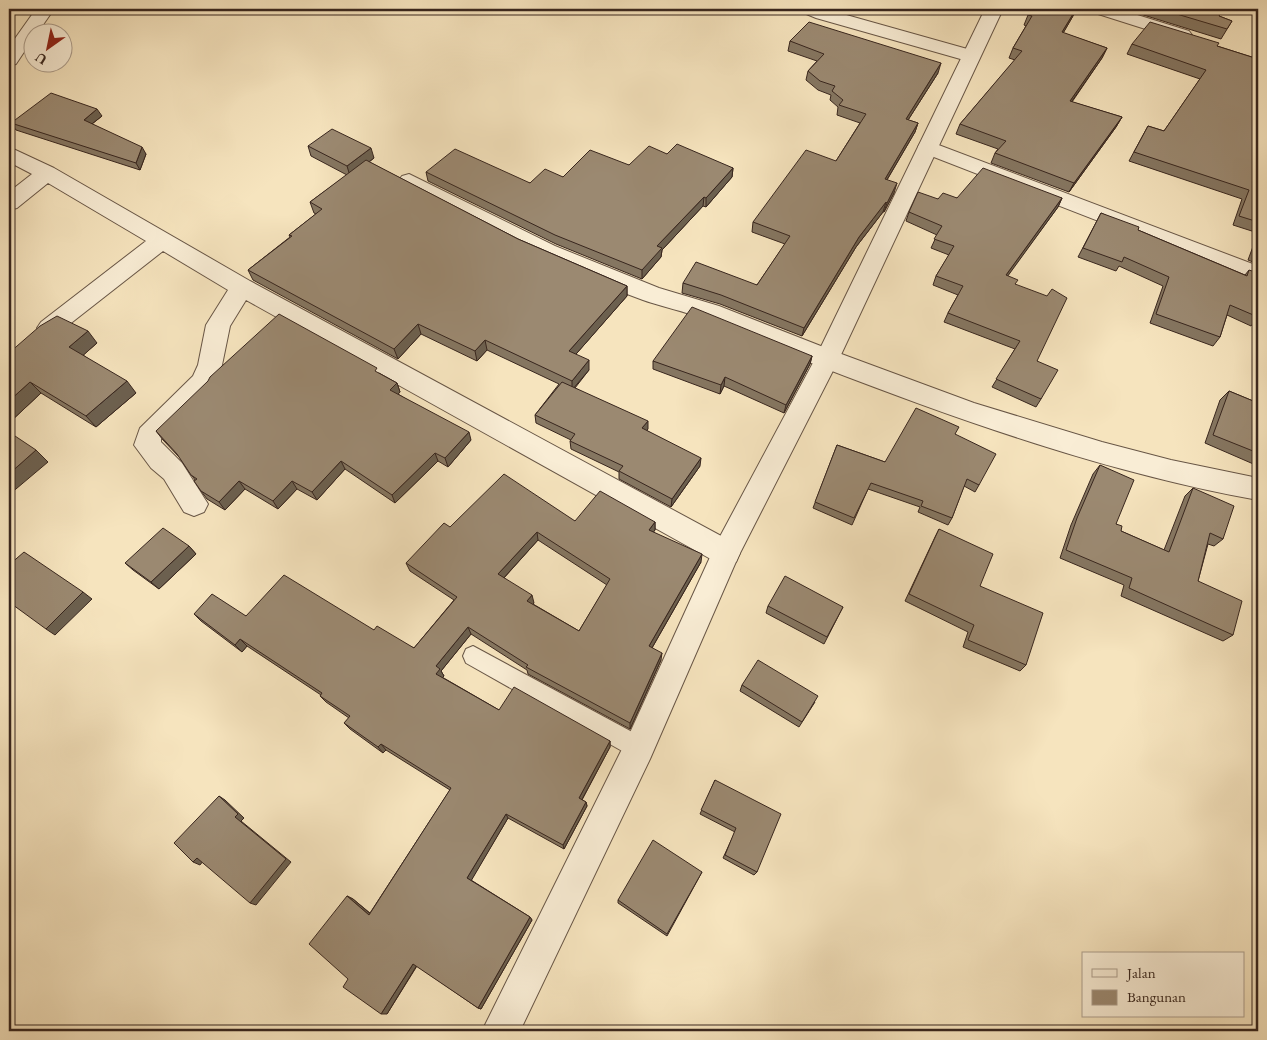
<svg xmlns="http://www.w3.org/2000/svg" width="1267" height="1040" viewBox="0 0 1267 1040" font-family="'EB Garamond',serif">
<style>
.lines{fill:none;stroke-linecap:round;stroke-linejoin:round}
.service-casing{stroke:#685646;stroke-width:2}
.minor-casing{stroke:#685646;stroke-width:2}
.tertiary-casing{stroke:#685646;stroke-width:2}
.service{fill:#f9edd5;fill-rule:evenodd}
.minor{fill:#f9edd5;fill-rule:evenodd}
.tertiary{fill:#f9edd5;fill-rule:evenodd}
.wall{fill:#857661;stroke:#38261e;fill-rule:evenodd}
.shaded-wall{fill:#6c604f;stroke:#38261e}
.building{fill:#9b8971;stroke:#38261e;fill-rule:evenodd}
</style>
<rect width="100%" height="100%" fill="#f6e4be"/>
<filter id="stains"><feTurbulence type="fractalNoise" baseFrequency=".004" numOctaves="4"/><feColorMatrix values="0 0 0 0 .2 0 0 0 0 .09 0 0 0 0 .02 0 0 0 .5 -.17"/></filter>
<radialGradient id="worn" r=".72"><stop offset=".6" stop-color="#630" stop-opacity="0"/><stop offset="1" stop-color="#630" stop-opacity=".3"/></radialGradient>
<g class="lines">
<g class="service-casing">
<path id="service" d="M473,646L647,740L650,748L647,756L639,759L631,756L466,663L463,656L466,649Z"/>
</g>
<g class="minor-casing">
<path id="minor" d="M36,9H54L38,32H32V40L16,64L9,66V47Z
M801,9H825L978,52L980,56L978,60L971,62L964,60L816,18L804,13Z
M1092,9H1118L1189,31L1192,35L1189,39L1183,40L1177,39L1095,13Z
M928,141L1258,266V283L921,152L918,147L921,142Z
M9,147L54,168L250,281L736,544L740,553L736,562L726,565L716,562L246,300L230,326L222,365L212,389L161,439V442L182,463L208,504L204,512L194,516L184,512L164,479L151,468L134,445L140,428L193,376L198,365L206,325L228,290L163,251L57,334L49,337L41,334L37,328L41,322L146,241L48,183L17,208L9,210V192L32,174L9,162Z
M409,174L555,246L659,288L719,306L836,352L974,403L1102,442L1171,460L1258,478V500C1108,473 961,421 819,366C780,351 743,333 704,319C684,311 663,307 643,300C559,270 480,229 402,186L398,181L402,176Z"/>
</g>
<g class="tertiary-casing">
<path id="tertiary" d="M985,9H1003L839,359L738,557L650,759L520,1031H482L628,737L716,544L815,359Z"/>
</g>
<use href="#service" class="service"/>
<use href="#minor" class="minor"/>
<use href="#tertiary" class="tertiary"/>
</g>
<path class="wall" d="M1077,9L1063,33L1107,48L1102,58L1072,102L1122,117L1116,127L1069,192L991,163L995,153L998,149L956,134L960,124L1015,60L1009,58L1013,48L1026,26L1024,25L1028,15Z
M1124,9H1224L1219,16L1232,21L1221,39Z
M790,41L938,73L908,120L918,123L915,132L887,180L894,193L884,212H883L856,247L802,336L720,304L682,293L683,283L757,285L785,244L752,232L753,222L836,161L860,123L837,115L838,107L830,100L831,95L818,90L806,80L808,71L817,61L788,51Z
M1132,44L1217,46L1258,59V264L1248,260L1258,233L1233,225L1242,199L1129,161L1148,126L1164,131L1200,79L1127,54Z
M102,116L92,124L146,154L140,170L16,130L11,123Z
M308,146L374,158L369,162L518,239L627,286V296L576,354L589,370L575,388L648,429L646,430L700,466L671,507L619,479V472L571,449L570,441L571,440L536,423L535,415L559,384L487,350L477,361L421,334L398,359L253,280L248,270L290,237L289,235L316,214L314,213L310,202L347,175L311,156Z
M667,154L733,168L732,177L706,207L703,206L662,250L661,257L642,279L556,244L428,181L426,172L530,183L629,165Z
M957,198H1062L1058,207L1007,276L1015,284L1037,361L1041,399L1036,407L992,387L1015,349L944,322L948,313L958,295L933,285L936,276L949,255L931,248L937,235L906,221L909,212L938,199Z
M1101,213L1138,230L1245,275L1249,270L1258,317L1251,326L1227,315L1220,337L1213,346L1150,323L1163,286L1119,266L1116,271L1078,257Z
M97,343L83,355L136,393L96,427L41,393L9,423V353Z
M812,356L810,364L784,413L724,386L720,394L653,369V361Z
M379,373L397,383L400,392L398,394L471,440L448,467L438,461L395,503L345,469L317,500L297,489L278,509L245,489L225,510L207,499L201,491L195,480L180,458L163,440L156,431Z
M1229,391L1258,403V466L1205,443L1220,400Z
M955,434L979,485L975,492L964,486L952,518L948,525L918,512L920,507L868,489L852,525L813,508L837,445L885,462Z
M1100,465L1116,524L1121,531L1164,550L1185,496L1193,488L1223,539L1214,546L1208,544L1198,581L1233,635L1223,641L1121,596L1124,585L1060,558L1071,525L1093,474Z
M575,521L655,522V530L653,532L701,562L652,648L661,660L630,729L528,674L527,670L471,634L441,671L444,676L442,677L499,710L610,741V747L582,800L586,802L587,806L564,849L508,818L471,880L530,917L532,920L481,1009L478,1008L417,966L387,1014L348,979L347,896L353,899L370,913L450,790L386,750L383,753L350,729L344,723L349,718L326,702L320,696L321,695L247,646L242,652L201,621L194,614L246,616L374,630L414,648L454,600L410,571L406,563L450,527ZM538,540L607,585L579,631L533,604L534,603L504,578Z
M939,529L980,586L1026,665L1020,671L963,647L968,632L905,601L935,537Z
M189,546L196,554L159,589L133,570L125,563Z
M768,606L843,607L824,644L766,613Z
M742,685L815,702L799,727L740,691Z
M715,780L757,872L754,875L723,858L735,832L700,814Z
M702,872L667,936L618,903V900Z"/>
<path class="shaded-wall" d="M1076,9H1077L1058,42L1062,32Z
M1107,48L1102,58L1065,111L1070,101Z
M941,63L938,73L903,128L906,119Z
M97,109L102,116L88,127L84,120Z
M1122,117L1116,127L1069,192L1074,183Z
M918,123L915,132L882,188L885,179Z
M142,147L146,154L140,170L136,163Z
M371,148L374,158L350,176L347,166Z
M733,168L732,177L706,207V198Z
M897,183L894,193L884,212L887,203Z
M704,197L703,206L662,250L661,257L642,279V270L657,246Z
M1062,198L1058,207L1002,284L1006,275Z
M886,202L883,212L856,247L802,336L804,328L859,237Z
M627,286V296L570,361L569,351Z
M418,324L421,334L398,359L394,349Z
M88,331L97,343L79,359L69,347Z
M485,340L487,350L477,361L475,351Z
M812,356L810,364L784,413L786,405Z
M589,360V370L572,390V381Z
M725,377L724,386L720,394L721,385Z
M127,381L136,393L96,427L86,416Z
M30,382L41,393L9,423V401Z
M397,383L400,392L394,399L390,390Z
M648,421V429L642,436V428Z
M469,432L471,440L448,467L445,458Z
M36,450L48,462L10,494L9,493V474Z
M435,453L438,461L395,503L392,495Z
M701,458L700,466L671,507L672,499Z
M341,461L345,469L317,500L312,492Z
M239,481L245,489L225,510L219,502Z
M292,481L297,489L278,509L273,501Z
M655,522V530L649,539V530Z
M537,532L538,540L500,582L498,574Z
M189,546L196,554L159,589L151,582Z
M702,554L701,562L649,653V646Z
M83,592L92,599L55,635L46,629Z
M532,595L534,603L529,609L527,601Z
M468,627L471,634L441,671L444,676L440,680L436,674V666Z
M240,639L247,646L242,652L235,645Z
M662,653L661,660L630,729V723Z
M610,741V747L580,803L579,798Z
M381,744L386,750L383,753L378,747Z
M219,796L225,800L244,818L241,821L291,862L256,905L250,903L235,817Z
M586,802L587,806L564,849L563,845Z
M506,814L508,818L471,881L467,878Z
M197,858L204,860L200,865L193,862Z
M347,896L353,899L374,917L369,915Z
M530,917L532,920L481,1009L478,1008Z
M413,964L417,965L387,1014H381Z"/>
<path class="building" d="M1032,9H1076L1062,32L1107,48L1070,101L1122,117L1074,183L995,153L1006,141L960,124L1022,51L1013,48L1032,16L1028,15Z
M1160,9H1223L1219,16L1232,21L1227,29Z
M809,22L941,63L906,119L918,123L885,179L897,183L887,203L886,202L859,237L804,328L721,295L683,283L696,262L757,285L790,236L753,222L806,150L836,161L866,114L839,105L843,100L832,91L835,86L820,81L808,71L824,54L790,41Z
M1150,22L1219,43L1217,46L1258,59V222L1239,216L1249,190L1134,152L1148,126L1164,131L1206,70L1132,44Z
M51,93L97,109L84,120L142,147L136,163L11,123Z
M332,129L371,148L347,166L308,146Z
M677,144L733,168L706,198L704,197L657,246L662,248L642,270L555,235L426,172L455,149L530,183L545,169L563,177L590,150L629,165L649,146L667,154Z
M366,160L518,239L627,286L569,351L589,360L572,381L485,340L475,351L418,324L394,349L248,270L292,236L289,235L322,209L310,202Z
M983,168L1062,198L1006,275L1018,280L1015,284L1047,296L1052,289L1067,298L1037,361L1058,370L1041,399L996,379L1020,341L948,313L963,286L936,276L954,246L934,239L942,226L909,212L918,192L938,199L943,193L957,198Z
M1101,213L1139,227L1138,230L1247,276L1249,270L1258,273V317L1230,305L1220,337L1156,314L1169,277L1124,257L1122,262L1083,248Z
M1258,243V252L1255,251Z
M692,307L812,356L786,405L725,377L721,385L653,361Z
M279,314L377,368L375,371L397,383L390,390L469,432L445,458L435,453L392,495L341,461L312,492L292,481L273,501L239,481L219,502L201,491L194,481L197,479L191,475L177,454L156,431L208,381L210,377Z
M57,316L88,331L69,347L127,381L86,416L30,382L9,401V353L40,326Z
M562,382L648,421L642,428L701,458L672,499L619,471L623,466L570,441L575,434L535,415Z
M1229,391L1258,403V453L1213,435Z
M916,408L959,427L955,434L996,454L979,485L967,479L952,518L921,506L923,501L871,483L854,518L815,502L837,445L885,462Z
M9,432L36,450L9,474Z
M1100,465L1134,480L1116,524L1122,526L1121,531L1169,552L1193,488L1234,506L1223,539L1210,533L1198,581L1242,601L1233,635L1129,588L1132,578L1066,550L1077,518Z
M504,474L575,521L600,491L655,522L649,530L702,554L649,646L662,653L630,723L526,667L528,665L468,627L436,666L440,669L436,674L499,710L514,687L610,741L579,798L586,802L563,845L506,814L467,878L530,917L478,1008L413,964L381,1014L343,987L348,979L309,944L347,896L369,915L451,788L381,744L378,747L344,723L350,716L320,696L322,693L240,639L235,645L194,614L212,594L246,616L284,575L374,630L377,626L414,648L457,597L406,563L444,523L450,527ZM537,532L610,579L579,631L527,601L532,595L498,574Z
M163,528L189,546L151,582L125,563Z
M939,529L993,554L980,586L1043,613L1026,665L968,640L974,625L909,594Z
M24,552L83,592L46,629L9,602V565Z
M785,576L843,607L827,637L768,606Z
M758,660L818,696L802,722L742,685Z
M715,780L781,814L757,872L725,855L736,828L701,810Z
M219,796L238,814L235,817L286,859L250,903L197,858L193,862L174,843Z
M653,840L702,872L667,934L618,900Z"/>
<rect width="1267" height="1040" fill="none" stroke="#f6e4be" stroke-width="30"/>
<rect x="10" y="10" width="1247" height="1020" fill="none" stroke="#38261e" stroke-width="2.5"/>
<rect x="15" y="15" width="1237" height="1010" fill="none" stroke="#38261e"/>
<rect x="1082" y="952" width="162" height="65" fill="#f9edd5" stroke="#ac9d8c"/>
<rect x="1092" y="969" width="25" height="8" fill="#f9edd5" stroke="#ac9d8c"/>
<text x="1127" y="978" font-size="15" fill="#38261e">Jalan</text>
<rect x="1092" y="990" width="25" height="15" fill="#9b8971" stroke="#ac9d8c"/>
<text x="1127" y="1002" font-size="15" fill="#38261e">Bangunan</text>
<g transform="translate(48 48) rotate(213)"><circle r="24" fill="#f9edd5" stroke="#ac9d8c"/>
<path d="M0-4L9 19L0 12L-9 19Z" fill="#8f2418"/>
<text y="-8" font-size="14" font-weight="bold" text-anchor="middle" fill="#38261e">U</text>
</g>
<rect width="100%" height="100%" filter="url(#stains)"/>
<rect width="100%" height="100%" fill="url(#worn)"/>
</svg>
